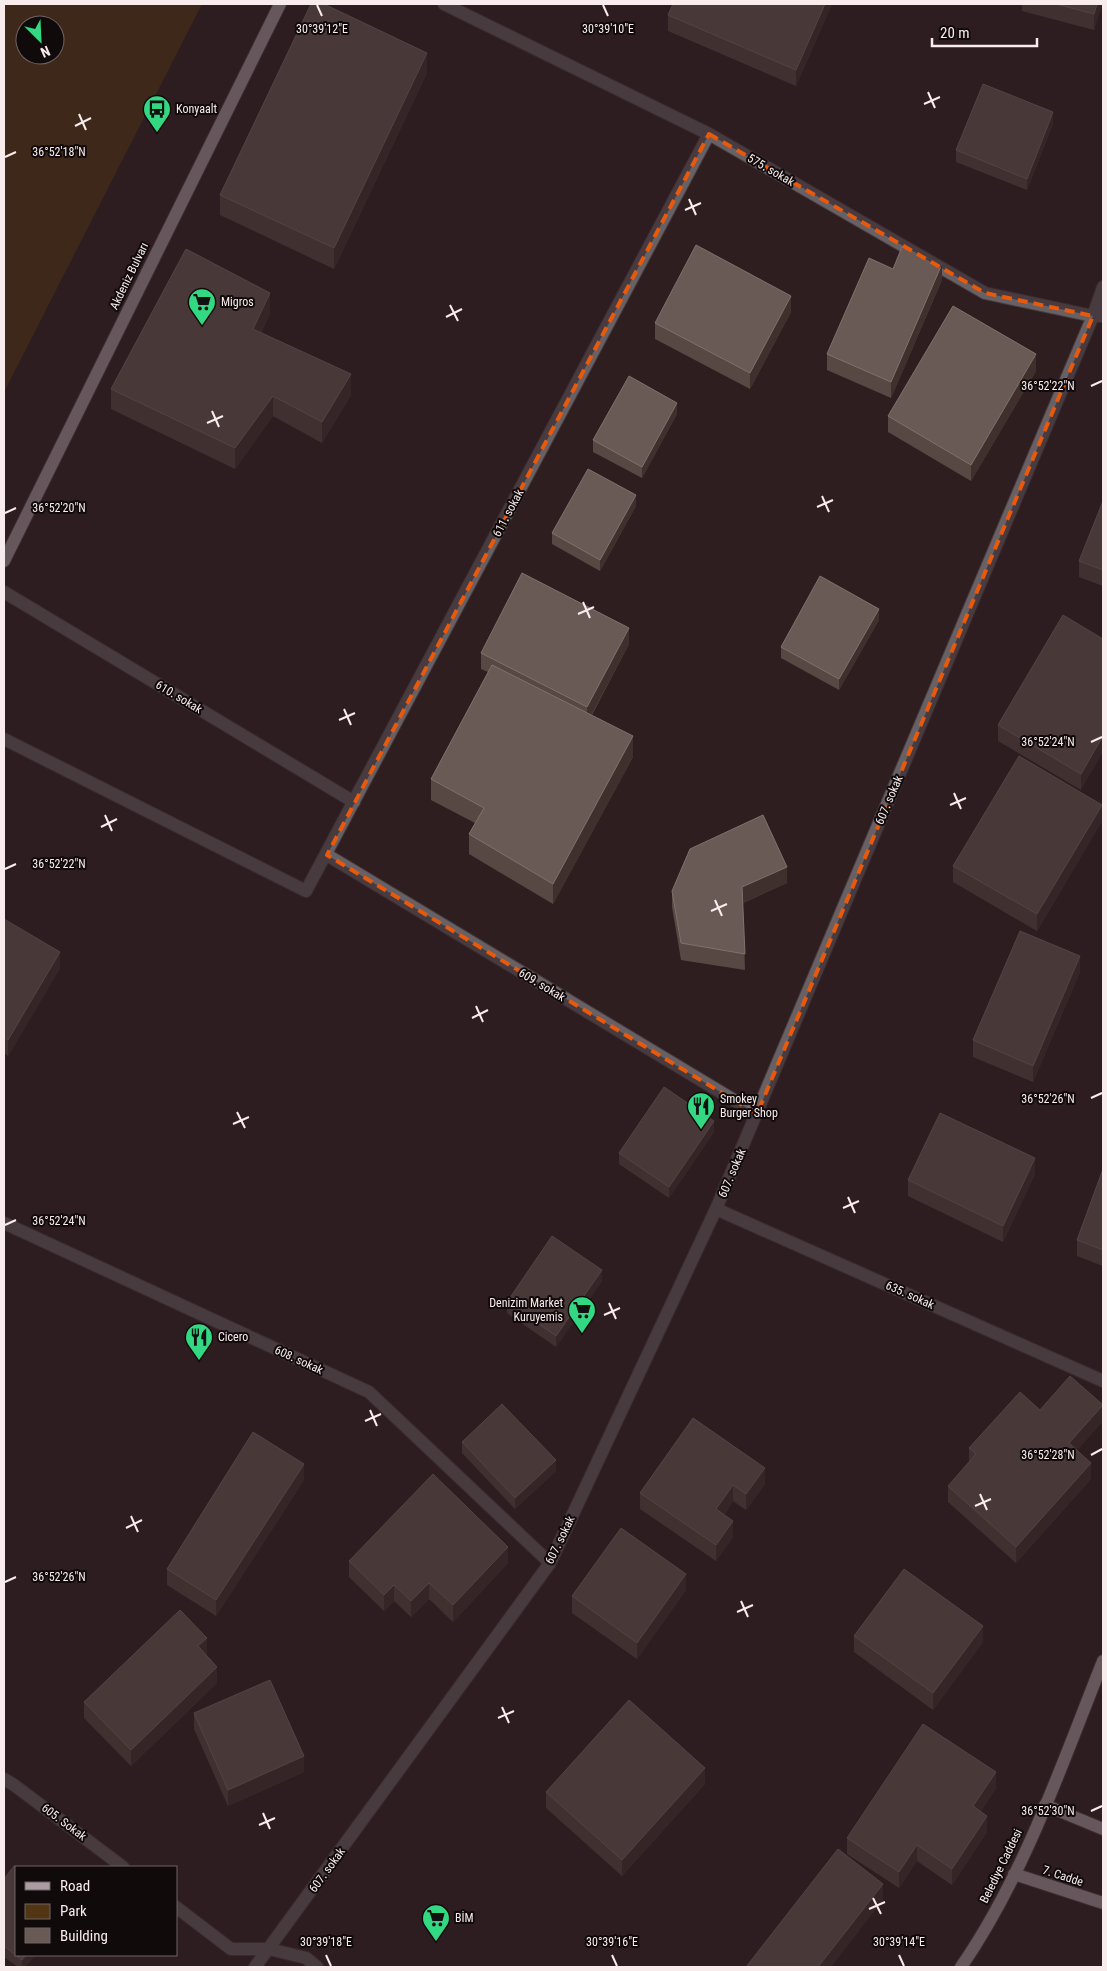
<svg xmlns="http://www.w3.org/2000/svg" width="1107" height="1971" viewBox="0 0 1107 1971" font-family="'Roboto Condensed',sans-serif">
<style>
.green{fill:#523513;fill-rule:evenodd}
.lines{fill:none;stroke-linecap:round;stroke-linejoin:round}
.minor-casing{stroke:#4a3b3d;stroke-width:14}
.major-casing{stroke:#4a3b3d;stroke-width:14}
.minor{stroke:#676064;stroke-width:12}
.major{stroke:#ac9da5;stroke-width:12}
.wall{fill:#584843}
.shaded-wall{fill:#40302d}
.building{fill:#695a55;stroke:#80716d}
.marked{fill:none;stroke:#e8590c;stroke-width:4;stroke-dasharray:10 6;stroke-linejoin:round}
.ticks{fill:none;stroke:#f8eced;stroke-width:2}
.labels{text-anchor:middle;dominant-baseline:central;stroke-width:4;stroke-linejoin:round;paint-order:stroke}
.poi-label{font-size:12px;fill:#f8eced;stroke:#110a0b;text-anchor:start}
.street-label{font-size:12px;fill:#f8eced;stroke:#110a0b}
.ticks-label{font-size:12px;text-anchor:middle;fill:#f8eced;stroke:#110a0b;stroke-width:4;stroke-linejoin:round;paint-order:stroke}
</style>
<rect width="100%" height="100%" fill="#2e1e20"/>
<path class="green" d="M4,4H202L4,392ZM25,25H55V55H25Z"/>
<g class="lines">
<g class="minor-casing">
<path id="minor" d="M444,4L709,134L985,293L1093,316H1103
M4,592L354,802
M4,739L306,891L709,134
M327,855L757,1114
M716,1209L1103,1381
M4,1223L369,1392L550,1563
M4,1779L14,1785L123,1867
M176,1907L231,1949H269L306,1958L317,1967
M255,1967L550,1563L716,1209L1093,316L1103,287"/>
</g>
<g class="major-casing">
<path id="major" d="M4,561L280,4
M1045,1805L1103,1829
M1014,1874L1103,1903
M961,1967C1024,1876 1062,1764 1103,1661"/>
</g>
<use href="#minor" class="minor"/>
<use href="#major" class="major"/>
</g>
<path class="wall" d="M673,4H832L796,86L668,31V15Z
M1022,4H1102L1094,30L1022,11Z
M427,73L334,269L220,215V195Z
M1053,124L1027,190L956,162V150Z
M942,280L891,398L827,370V354Z
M791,312L750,389L655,339V323Z
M270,314L261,333L351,395L322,443L273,416L235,469L111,409V389Z
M1036,371L971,481L888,432V416Z
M677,414L642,478L593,452V440Z
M1103,501V586L1079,577V561Z
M636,506L600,571L552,544V533Z
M879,620L839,690L781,658V647Z
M1103,639L1081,790L998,741V725Z
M629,644L592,715L633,757L553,904L469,854V834L475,823L431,800V779L488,672L481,669V653Z
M1102,821L1037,931L953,882V866Z
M787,883L743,903L745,970L681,960L672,907V891Z
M4,919L60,968L8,1056L4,1053Z
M1080,972L1033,1082L973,1057V1040Z
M714,1132L669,1198L619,1164V1153Z
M1103,1169V1266L1077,1256V1240Z
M1035,1174L1003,1242L908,1196V1180Z
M602,1281L556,1347L507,1313V1302Z
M1040,1410L1103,1421L1077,1450L1091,1479L1016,1563L948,1502V1486L969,1462V1448Z
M693,1418L765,1484L746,1510L733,1501L724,1515L733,1537L716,1561L640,1509V1493Z
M462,1442L556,1471L515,1509L462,1453Z
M304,1480L216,1616L167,1585V1569Z
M349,1561L508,1563L453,1622L429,1599L411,1617L394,1601L384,1611L349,1577Z
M686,1590L637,1659L572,1613V1596Z
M854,1636L983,1642L933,1710L854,1652Z
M207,1654L206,1655L217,1683L131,1766L84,1718V1702Z
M194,1713L304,1772L228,1806L194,1729Z
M705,1784L622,1876L546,1808V1792Z
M996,1788L981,1811L987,1832L952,1885L917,1861L899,1888L847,1854V1838Z
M4,1879L16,1955H35L25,1967H18L4,1957Z"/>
<path class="shaded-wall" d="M825,4H832L796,86V70Z
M1097,4H1102L1094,30V14Z
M427,53V73L334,269V248Z
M1053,112V124L1027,190V179Z
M942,264V280L891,398V382Z
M270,293V314L253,349V329Z
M791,296V312L750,389V373Z
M1036,354V371L971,481V465Z
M351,374V395L322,443V422Z
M273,396V416L235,469V448Z
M677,403V414L642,478V467Z
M636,495V506L600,571V560Z
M879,609V620L839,690V679Z
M629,628V644L587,723V707Z
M633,736V757L553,904V884Z
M1103,736V752L1081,790V774Z
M1102,805V821L1037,931V914Z
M787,867V883L742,903V887Z
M60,952V968L8,1056V1040Z
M1080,956V972L1033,1082V1066Z
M714,1121V1132L669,1198V1187Z
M1035,1158V1174L1003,1242V1226Z
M602,1270V1281L556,1347V1336Z
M1103,1405V1421L1069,1459V1443Z
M556,1460V1471L515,1509V1498Z
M1091,1463V1479L1016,1563V1547Z
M304,1464V1480L216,1616V1600Z
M765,1468V1484L746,1510V1494Z
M733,1485V1501L716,1526V1509Z
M733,1521V1537L716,1561V1545Z
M508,1547V1563L453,1622V1605Z
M686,1574V1590L637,1659V1643Z
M429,1583V1599L411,1617V1601Z
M394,1585V1601L384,1611V1595Z
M983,1626V1642L933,1710V1693Z
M207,1638V1654L198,1662V1646Z
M217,1667V1683L131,1766V1750Z
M304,1756V1772L228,1806V1790Z
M705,1768V1784L622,1876V1860Z
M996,1772V1788L973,1823V1806Z
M987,1816V1832L952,1885V1869Z
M917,1845V1861L899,1888V1872Z
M883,1884V1900L831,1967H818Z
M26,1955H35L25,1967H22V1960Z"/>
<path class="building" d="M311,4H324L427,53L334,248L220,195Z
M673,4H825L796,70L668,15Z
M1056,4H1097L1094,14Z
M983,84L1053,112L1027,179L956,150Z
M696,245L791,296L750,373L655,323Z
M902,247L942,264L891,382L827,354L869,258L893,269Z
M186,249L270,293L253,329L351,374L322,422L273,396L235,448L111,389Z
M953,306L1036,354L971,465L888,416Z
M629,376L677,403L642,467L593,440Z
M588,469L636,495L600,560L552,533Z
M1103,501V570L1079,561Z
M522,573L629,628L587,707L481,653Z
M820,576L879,609L839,679L781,647Z
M1063,615L1103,639V736L1081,774L998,725Z
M492,665L633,736L553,884L469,834L484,808L431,779Z
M1019,756L1102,805L1037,914L953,866Z
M763,815L787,867L742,887L745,954L681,943L672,891L690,849Z
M4,919L60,952L8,1040L4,1037Z
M1020,931L1080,956L1033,1066L973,1040Z
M664,1087L714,1121L669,1187L619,1153Z
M940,1113L1035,1158L1003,1226L908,1180Z
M1103,1169V1250L1077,1240Z
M552,1236L602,1270L556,1336L507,1302Z
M1070,1376L1103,1405L1069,1443L1091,1463L1016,1547L948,1486L976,1454L969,1448L1020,1392L1040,1410Z
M502,1404L556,1460L515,1498L462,1442Z
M693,1418L765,1468L746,1494L733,1485L716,1509L733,1521L716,1545L640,1493Z
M253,1432L304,1464L216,1600L167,1569Z
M433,1474L508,1547L453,1605L429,1583L411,1601L394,1585L384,1595L349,1561Z
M621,1528L686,1574L637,1643L572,1596Z
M904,1569L983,1626L933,1693L854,1636Z
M180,1610L207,1638L198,1646L217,1667L131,1750L84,1702Z
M270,1680L304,1756L228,1790L194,1713Z
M629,1700L705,1768L622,1860L546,1792Z
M923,1724L996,1772L973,1806L987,1816L952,1869L917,1845L899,1872L847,1838Z
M838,1849L883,1884L818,1967H746Z
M14,1866L16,1867V1955H26L22,1960L4,1946V1879Z"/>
<path d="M0 0H1107V1971H0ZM709,134L985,293L1093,316L757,1114L327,855Z" fill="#2e1e20" fill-opacity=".55" fill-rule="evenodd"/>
<path class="marked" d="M709,134L985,293L1093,316L757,1114L327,855Z"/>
<path class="ticks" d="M317,5L322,16M603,5L608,16M928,92L935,108M924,104L940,97M79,114L86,130M75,126L91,118M5,157L16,152M689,199L696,215M685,210L701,203M450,305L458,321M446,317L462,309M1091,386L1102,381M212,411L219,427M207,423L223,416M822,496L829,512M817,507L833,500M5,513L16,508M583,602L590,618M578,614L594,607M344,709L351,725M339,720L355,713M1091,742L1102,737M954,793L961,809M950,805L966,798M105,815L112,831M101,827L117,819M5,869L16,864M715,900L722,916M711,911L727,904M476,1006L483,1022M472,1018L488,1010M1091,1098L1102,1093M237,1112L245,1128M233,1124L249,1117M848,1197L855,1213M843,1208L859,1201M5,1225L16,1220M609,1303L616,1319M604,1315L620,1308M370,1410L377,1426M365,1421L381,1414M1091,1455L1102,1449M980,1494L987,1510M975,1506L991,1499M131,1516L138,1532M126,1528L142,1520M5,1582L16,1577M741,1601L748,1617M737,1612L753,1605M502,1707L509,1723M498,1718L514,1711M1091,1811L1102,1806M263,1813L270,1829M259,1825L275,1818M873,1898L881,1914M869,1909L885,1902M326,1955L331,1966M612,1955L617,1966M899,1955L904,1966"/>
<defs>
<g id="bus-pin" transform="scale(1.4375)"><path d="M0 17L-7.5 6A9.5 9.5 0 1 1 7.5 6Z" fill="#32d882" stroke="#110a0b"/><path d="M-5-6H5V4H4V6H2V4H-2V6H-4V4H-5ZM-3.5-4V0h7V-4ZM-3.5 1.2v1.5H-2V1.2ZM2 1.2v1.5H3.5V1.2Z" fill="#111"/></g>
<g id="supermarket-pin" transform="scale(1.4375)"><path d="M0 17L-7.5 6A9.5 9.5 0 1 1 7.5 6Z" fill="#32d882" stroke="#110a0b"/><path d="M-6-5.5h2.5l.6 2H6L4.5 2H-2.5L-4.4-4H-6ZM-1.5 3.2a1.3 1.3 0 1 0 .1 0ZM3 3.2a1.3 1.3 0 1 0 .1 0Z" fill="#111"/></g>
<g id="restaurant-pin" transform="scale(1.4375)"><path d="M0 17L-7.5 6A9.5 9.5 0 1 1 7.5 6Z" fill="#32d882" stroke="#110a0b"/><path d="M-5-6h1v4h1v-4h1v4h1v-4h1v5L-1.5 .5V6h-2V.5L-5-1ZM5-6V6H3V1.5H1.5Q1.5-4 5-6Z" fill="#111"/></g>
</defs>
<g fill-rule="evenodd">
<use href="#bus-pin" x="157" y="109"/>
<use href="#supermarket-pin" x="202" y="302"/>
<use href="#restaurant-pin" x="701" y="1106"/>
<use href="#supermarket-pin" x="582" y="1310"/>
<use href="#restaurant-pin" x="199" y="1337"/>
<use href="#supermarket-pin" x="436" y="1918"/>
</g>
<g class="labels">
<g class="poi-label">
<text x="176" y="109">Konyaalt</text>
<text x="221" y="302">Migros</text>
<text x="720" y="1099">Smokey<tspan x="720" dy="14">Burger Shop</tspan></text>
<text x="563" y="1303" text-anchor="end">Denizim Market<tspan x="563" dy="14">Kuruyemis</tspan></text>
<text x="218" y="1337">Cicero</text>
<text x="455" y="1918">BİM</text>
</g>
<g class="street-label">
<text transform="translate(771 170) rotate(30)">575. sokak</text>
<text transform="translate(129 276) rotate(-64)">Akdeniz Bulvarı</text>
<text transform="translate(508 513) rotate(-62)">611. sokak</text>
<text transform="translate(179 697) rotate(31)">610. sokak</text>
<text transform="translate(889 800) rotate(-67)">607. sokak</text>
<text transform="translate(542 985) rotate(31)">609. sokak</text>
<text transform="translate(732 1173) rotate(-67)">607. sokak</text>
<text transform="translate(910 1295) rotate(24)">635. sokak</text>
<text transform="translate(299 1360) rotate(25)">608. sokak</text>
<text transform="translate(560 1540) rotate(-64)">607. sokak</text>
<text transform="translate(64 1822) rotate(37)">605. Sokak</text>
<text transform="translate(1001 1866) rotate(-64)">Belediye Caddesi</text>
<text transform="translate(327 1870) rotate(-54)">607. sokak</text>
<text transform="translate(1063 1876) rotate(18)">7. Cadde</text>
</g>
</g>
<g class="ticks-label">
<text x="322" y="33">30°39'12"E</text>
<text x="608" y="33">30°39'10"E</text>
<text x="59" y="156">36°52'18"N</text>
<text x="1048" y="390">36°52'22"N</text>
<text x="59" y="512">36°52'20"N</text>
<text x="1048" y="746">36°52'24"N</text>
<text x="59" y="868">36°52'22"N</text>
<text x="1048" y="1103">36°52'26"N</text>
<text x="59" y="1225">36°52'24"N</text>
<text x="1048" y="1459">36°52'28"N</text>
<text x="59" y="1581">36°52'26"N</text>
<text x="1048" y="1815">36°52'30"N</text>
<text x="326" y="1946">30°39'18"E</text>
<text x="612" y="1946">30°39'16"E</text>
<text x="899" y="1946">30°39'14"E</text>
</g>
<rect width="1107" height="1971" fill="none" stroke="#f8eced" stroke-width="10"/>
<rect x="15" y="1866" width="162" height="90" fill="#110a0b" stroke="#6d6465"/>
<rect x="25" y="1882" width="25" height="8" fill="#ac9da5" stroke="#6d6465"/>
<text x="60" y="1891" font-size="15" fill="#f8eced">Road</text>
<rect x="25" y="1904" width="25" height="15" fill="#523513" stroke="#6d6465"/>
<text x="60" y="1916" font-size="15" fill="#f8eced">Park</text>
<rect x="25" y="1928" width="25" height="15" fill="#695a55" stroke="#6d6465"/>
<text x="60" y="1941" font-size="15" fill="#f8eced">Building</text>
<g transform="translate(40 40) rotate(156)"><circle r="24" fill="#110a0b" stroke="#6d6465"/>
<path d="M0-4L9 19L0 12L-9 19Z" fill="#32d882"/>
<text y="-8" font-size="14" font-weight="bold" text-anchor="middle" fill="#f8eced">N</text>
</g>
<path d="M932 38v8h105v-8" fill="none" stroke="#f8eced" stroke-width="2.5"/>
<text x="940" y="38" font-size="15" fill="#f8eced" stroke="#110a0b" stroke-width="4" paint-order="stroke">20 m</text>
</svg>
